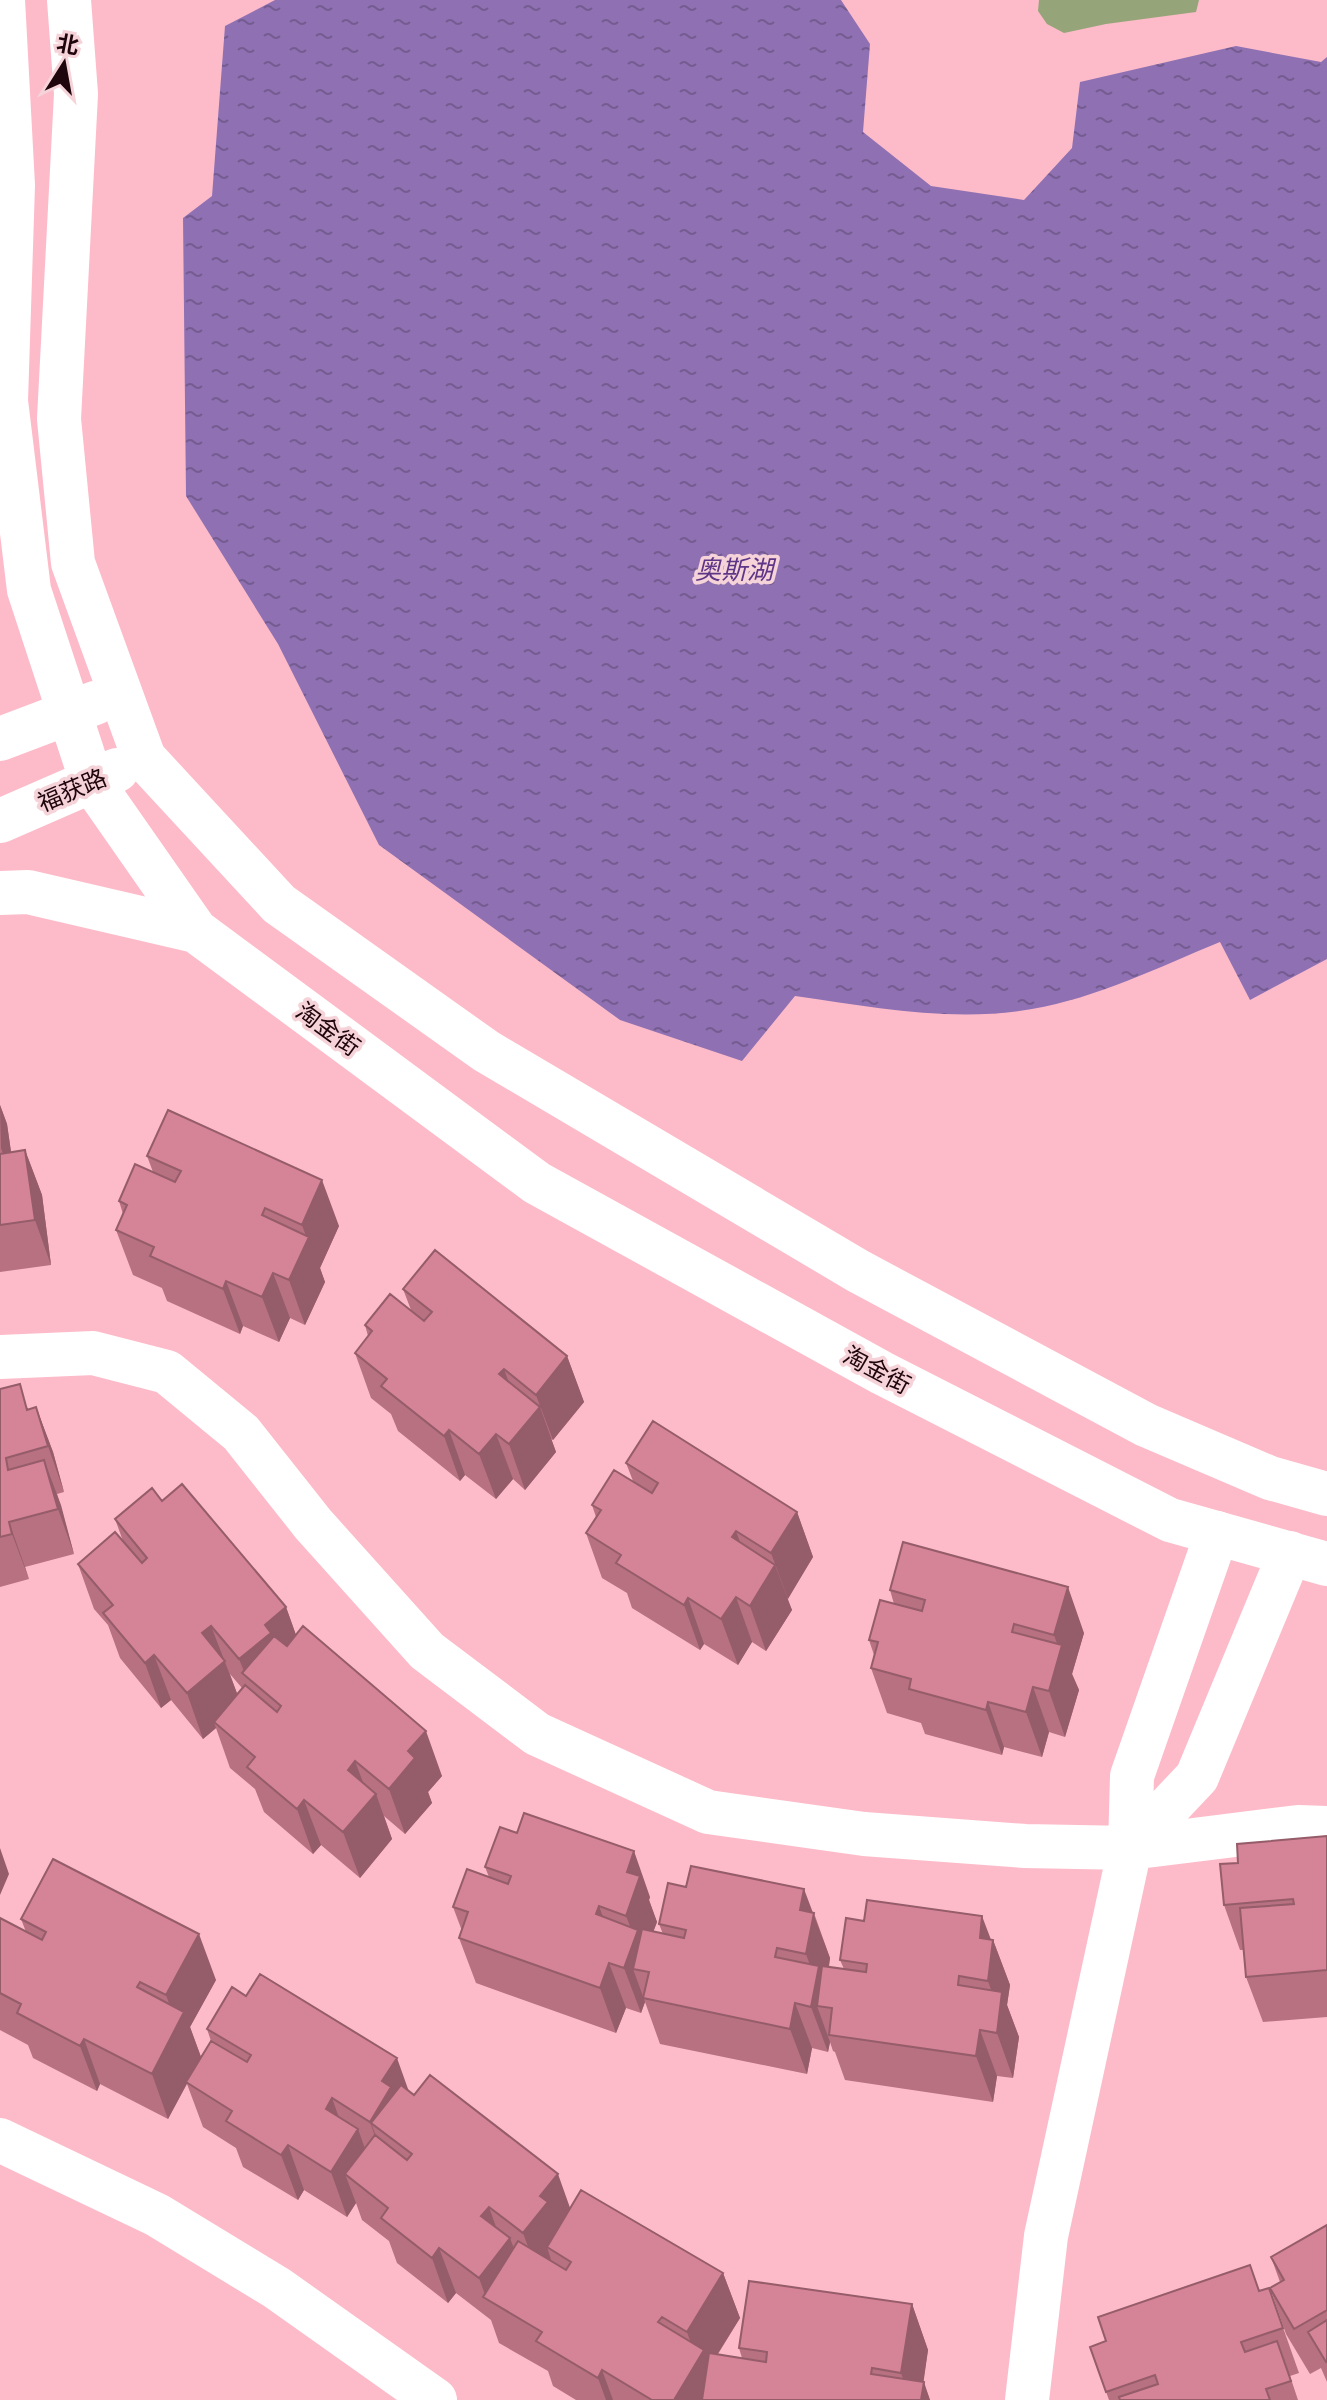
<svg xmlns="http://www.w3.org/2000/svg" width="1327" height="2400" viewBox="0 0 1327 2400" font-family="Poppins,'Noto Sans SC',sans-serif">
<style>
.park{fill:#95a579}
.water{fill:url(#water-ripples)}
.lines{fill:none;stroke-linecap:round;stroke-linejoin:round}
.minor{stroke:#fff;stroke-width:44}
.tertiary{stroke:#fff;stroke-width:44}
.wall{fill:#b77181;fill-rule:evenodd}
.shaded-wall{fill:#955c69}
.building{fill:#d58396;stroke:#955c69;stroke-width:2}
.labels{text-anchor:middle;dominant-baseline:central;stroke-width:7;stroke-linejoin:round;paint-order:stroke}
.street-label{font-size:24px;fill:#1f050c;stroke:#f5d3d9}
.water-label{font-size:26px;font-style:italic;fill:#5e3687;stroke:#f5d3d9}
</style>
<defs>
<pattern id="water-ripples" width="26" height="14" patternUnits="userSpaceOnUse" patternTransform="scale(2)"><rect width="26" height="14" fill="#8f71b3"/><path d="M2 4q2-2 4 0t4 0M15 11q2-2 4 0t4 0" fill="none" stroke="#745b90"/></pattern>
</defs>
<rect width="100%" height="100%" fill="#fdbbc9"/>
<path class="park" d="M1039,0H1199L1196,12L1106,24L1064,33L1047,24L1038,11Z"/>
<path class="water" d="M275,0H841L870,44L863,132L931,186L1024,200L1072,148L1080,82L1236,46L1321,62L1327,57V959L1250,1000L1220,942C1159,967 1097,998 1032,1009C954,1023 872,1007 795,996L742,1061L620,1020L379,845L278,644L186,496L183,218L212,196L225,26Z"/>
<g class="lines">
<path class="minor" d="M0,1357L93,1353L167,1372L241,1433L313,1524L427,1651L537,1734L708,1812L864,1834L1025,1846L1130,1848L1298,1827L1327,1828
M1217,1533L1132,1776L1130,1848L1197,1777L1290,1553
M0,2140L157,2215L277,2288L435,2400
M1027,2400L1046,2236L1130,1848"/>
<path class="tertiary" d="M3,0L13,185L6,401L29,590L92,782L196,931L537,1183L882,1373L1170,1520L1327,1564
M69,0L76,94L59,419L73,563L144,758L279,904L486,1051L858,1271L1146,1425L1270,1478L1327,1494
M0,739L95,703
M0,821L117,770
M0,893L28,892L196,931"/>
</g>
<path class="wall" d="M0,1105L7,1124L11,1152L25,1150L42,1195L51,1265L0,1272Z
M147,1156L339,1226L320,1268L325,1282L305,1325L290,1318L279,1342L243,1326L240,1334L167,1301L162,1288L133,1275L116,1230L123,1214L119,1201L153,1172Z
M403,1289L567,1356L584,1402L553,1440L551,1439L556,1452L525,1490L513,1479L496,1499L465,1475L460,1481L398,1431L391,1414L371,1398L355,1353L368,1336L365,1325L411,1310Z
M0,1389L29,1409L36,1407L53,1452L64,1492L57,1494L74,1554L25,1567L29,1579L0,1587Z
M626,1463L797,1512L813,1557L787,1599L792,1610L766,1651L752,1642L738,1665L704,1644L700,1650L632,1608L627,1593L602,1578L586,1533L596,1517L592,1505L633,1481Z
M162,1501L286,1607L296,1635L442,1776L428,1792L432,1803L405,1834L384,1816L392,1839L360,1878L321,1845L313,1854L264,1812L255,1789L230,1768L216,1728L203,1739L171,1700L161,1708L120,1658L108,1625L94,1609L78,1564L123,1541L115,1519ZM230,1674L242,1688L237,1694Z
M890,1590L1084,1633L1072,1674L1079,1690L1065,1737L1049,1732L1042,1757L1004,1747L1002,1755L925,1734L921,1723L887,1713L871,1668L874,1655L869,1640L894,1604Z
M1327,1836V2017L1263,2022L1246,1977L1244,1950H1240L1224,1905L1238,1863Z
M485,1867L650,1897L649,1900L657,1922L653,1932L663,1934L659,1924L814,1913L830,1958L829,1967L844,1969L840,1960L993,1940L1010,1985L1007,2005L1019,2037L1013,2078L997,2076L993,2102L845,2080L835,2052L833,2051L830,2042L828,2052L812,2048L807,2074L660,2044L645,2002L641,2013L626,2008L616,2033L476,1983L459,1938L462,1931L453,1907L489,1877Z
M0,1918L26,1932L21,1919L216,1980L190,2027L201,2057L195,2067L211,2041L207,2029L409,2091L570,2208L723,2273L740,2318L718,2354L742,2358L739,2348L912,2304L928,2350L923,2382L930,2400H576L553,2386L548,2371L499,2343L491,2320L456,2293L448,2303L397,2263L389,2241L362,2220L356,2203L347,2217L304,2190L298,2200L243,2167L236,2148L203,2127L187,2084L168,2119L100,2084L97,2091L33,2058L28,2045L0,2030Z
M1327,2225V2382L1321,2368L1310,2374L1286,2334L1270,2288L1280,2282L1271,2257Z
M1269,2288L1299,2373L1290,2376L1298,2400H1109L1090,2347Z"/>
<path class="shaded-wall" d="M0,1105L7,1124L17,1193L1,1148Z
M25,1150L42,1195L51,1265L35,1220Z
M322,1180L339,1226L320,1268L325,1282L305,1325L289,1280L307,1239L302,1225Z
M273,1273L290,1318L279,1342L262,1297Z
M226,1281L243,1326L240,1334L223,1289Z
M567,1356L584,1402L553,1440L536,1395Z
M504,1369L520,1414L499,1374Z
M36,1407L53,1452L64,1492L48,1446Z
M540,1407L556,1452L525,1490L509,1444Z
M449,1430L465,1475L460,1481L444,1436Z
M496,1434L513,1479L496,1499L479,1454Z
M44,1460L61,1505L74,1554L58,1509Z
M797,1512L813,1557L788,1599L771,1553Z
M9,1522L25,1567L29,1579L12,1534Z
M736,1531L752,1576L732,1537Z
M775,1565L792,1610L766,1651L750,1606Z
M1068,1587L1084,1633L1072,1674L1079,1690L1065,1737L1049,1691L1060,1652L1054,1635Z
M736,1597L752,1642L738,1665L721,1619Z
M688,1598L704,1644L700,1650L684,1605Z
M286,1607L302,1652L246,1676L239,1659L265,1625Z
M211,1626L242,1706L214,1722L216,1728L203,1739L187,1693L202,1633Z
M154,1655L171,1700L161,1708L145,1663Z
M1033,1687L1049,1732L1042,1757L1026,1712Z
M988,1702L1004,1747L1002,1755L986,1710Z
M426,1731L442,1776L428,1792L432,1803L405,1834L389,1789L408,1751Z
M355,1761L370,1801L376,1794L392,1839L360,1878L343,1832L348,1770Z
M304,1800L321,1845L313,1854L297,1809Z
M0,1848L9,1874L0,1895Z
M634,1851L650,1897L649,1900L657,1922L646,1951L649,1972L633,1969L644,1999L645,2002L641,2013L624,1968L635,1939L626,1916L627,1872Z
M804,1889L830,1958L826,1983L832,2008L817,2006L830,2042L828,2052L811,2007L816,1982L806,1954L800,1910Z
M599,1906L615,1951L596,1914Z
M982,1916L993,1945V1940L1010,1985L1007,2005L1019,2037L1013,2078L997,2033L999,2013L988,1981L980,1938Z
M199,1934L216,1980L190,2027L201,2057L168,2119L152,2074L177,2025L166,1995Z
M609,1963L626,2008L616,2033L600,1988Z
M795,2003L812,2048L807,2074L790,2029Z
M980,2030L997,2076L993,2102L976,2056Z
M84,2039L100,2084L97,2091L80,2046Z
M397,2058L413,2103L371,2123L387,2165L386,2167L370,2122L382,2081Z
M332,2098L348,2143L358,2129L374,2174H345L356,2203L347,2217L331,2172L326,2109Z
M288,2145L304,2190L298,2200L281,2155Z
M558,2174L574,2219L547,2247L552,2263L540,2279L523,2233L540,2196Z
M489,2207L503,2247L510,2238L527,2284L487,2300L479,2278L481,2216Z
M439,2248L456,2293L448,2303L432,2258Z
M723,2273L740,2318L710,2366L718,2400H674L697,2361L687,2332Z
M912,2304L928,2350L921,2400H911L901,2373Z
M602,2370L613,2400H606L598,2378Z
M924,2382L930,2400H921Z"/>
<path class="building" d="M168,1110L322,1180L302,1225L265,1208L262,1215L309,1237L289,1280L273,1273L262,1297L226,1281L223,1289L150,1256L154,1247L116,1230L127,1205L119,1201L135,1164L175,1182L181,1171L147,1156Z
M25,1150L35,1220L0,1225V1154Z
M435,1250L567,1356L536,1395L504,1369L499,1374L540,1407L509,1444L496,1434L479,1454L449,1430L444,1436L381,1386L387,1379L355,1353L372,1331L365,1325L390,1294L424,1321L432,1312L403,1289Z
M20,1384L27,1410L36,1407L48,1446L6,1458L8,1470L44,1460L58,1509L9,1522L12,1534L0,1537V1389Z
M653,1421L797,1512L771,1553L736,1531L732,1537L775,1565L750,1606L736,1597L721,1619L688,1598L684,1605L616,1563L621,1555L586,1533L601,1510L592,1505L614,1470L652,1493L658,1483L626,1463Z
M182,1484L286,1607L265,1625L271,1633L239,1659L211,1626L202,1633L225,1661L187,1693L154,1655L145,1663L103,1613L113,1605L78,1564L115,1532L142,1563L147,1558L115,1519L152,1488L162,1501Z
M903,1542L1068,1587L1054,1635L1014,1624L1012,1632L1062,1645L1049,1691L1033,1687L1026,1712L988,1702L986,1710L909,1689L911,1679L871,1668L878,1642L869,1640L880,1600L922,1611L925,1600L890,1590Z
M303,1626L426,1731L408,1751L415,1758L389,1789L355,1761L348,1770L376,1794L343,1832L304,1800L297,1809L247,1767L255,1757L214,1722L245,1685L277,1712L281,1706L242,1673L274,1636L287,1646Z
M524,1813L634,1851L627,1872L640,1876L626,1916L599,1906L596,1914L638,1930L624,1968L609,1963L600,1988L459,1938L468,1912L453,1907L467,1869L508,1884L511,1876L485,1867L500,1827L517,1833Z
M1327,1836V1970L1246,1977L1240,1908L1294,1904L1293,1899L1224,1905L1220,1864L1238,1863L1237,1844Z
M53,1859L199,1934L166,1995L140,1982L137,1987L184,2012L152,2074L84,2039L80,2046L17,2013L21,2004L0,1993V1918L42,1940L46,1932L21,1919Z
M691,1866L804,1889L800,1910L814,1913L806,1954L777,1948L775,1957L819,1966L811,2007L795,2003L790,2029L643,1998L649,1972L633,1969L642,1929L684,1938L686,1930L659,1924L668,1883L686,1887Z
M867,1900L982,1916L980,1938L993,1940L988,1981L959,1976L958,1985L1002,1992L997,2033L980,2030L976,2056L829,2035L832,2008L817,2006L822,1966L866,1972L867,1964L840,1960L846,1918L864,1921Z
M260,1974L397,2058L382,2081L391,2087L370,2122L332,2098L326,2109L358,2129L331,2172L288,2145L281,2155L226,2121L232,2111L186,2082L211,2041L247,2062L251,2055L207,2029L232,1987L246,1996Z
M430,2075L558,2174L540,2196L548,2202L523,2233L489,2207L481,2216L510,2238L479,2278L439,2248L432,2258L381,2218L388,2208L345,2174L375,2135L407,2160L412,2154L371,2123L401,2085L414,2095Z
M581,2190L723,2273L687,2332L662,2317L658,2322L704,2350L674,2400H652L602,2370L598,2378L536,2341L542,2332L483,2297L518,2241L566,2270L571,2262L547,2247Z
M1327,2225V2310L1294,2329L1270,2288L1284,2280L1271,2257Z
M1250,2265L1259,2291L1269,2288L1283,2328L1241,2342L1245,2352L1277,2341L1291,2381L1266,2389L1270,2400H1120L1119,2397L1158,2384L1155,2375L1106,2392L1090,2347L1106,2341L1098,2317Z
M749,2281L912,2304L901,2373L872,2368L871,2374L924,2382L921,2400H702L709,2353L766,2362L767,2352L739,2348Z
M1327,2320V2361L1326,2362L1308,2332Z"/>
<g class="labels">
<g class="street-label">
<text transform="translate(72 790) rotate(-23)">福获路</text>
<text transform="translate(328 1029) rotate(36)">淘金街</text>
<text transform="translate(877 1370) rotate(28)">淘金街</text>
</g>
<g class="water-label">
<text x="734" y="570">奥斯湖</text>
</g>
</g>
<g transform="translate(64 64) rotate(11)" stroke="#f5d3d9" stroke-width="6" paint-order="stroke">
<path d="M0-6L14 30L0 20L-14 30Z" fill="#1f050c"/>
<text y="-12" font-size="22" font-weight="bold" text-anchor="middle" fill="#1f050c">北</text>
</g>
</svg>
